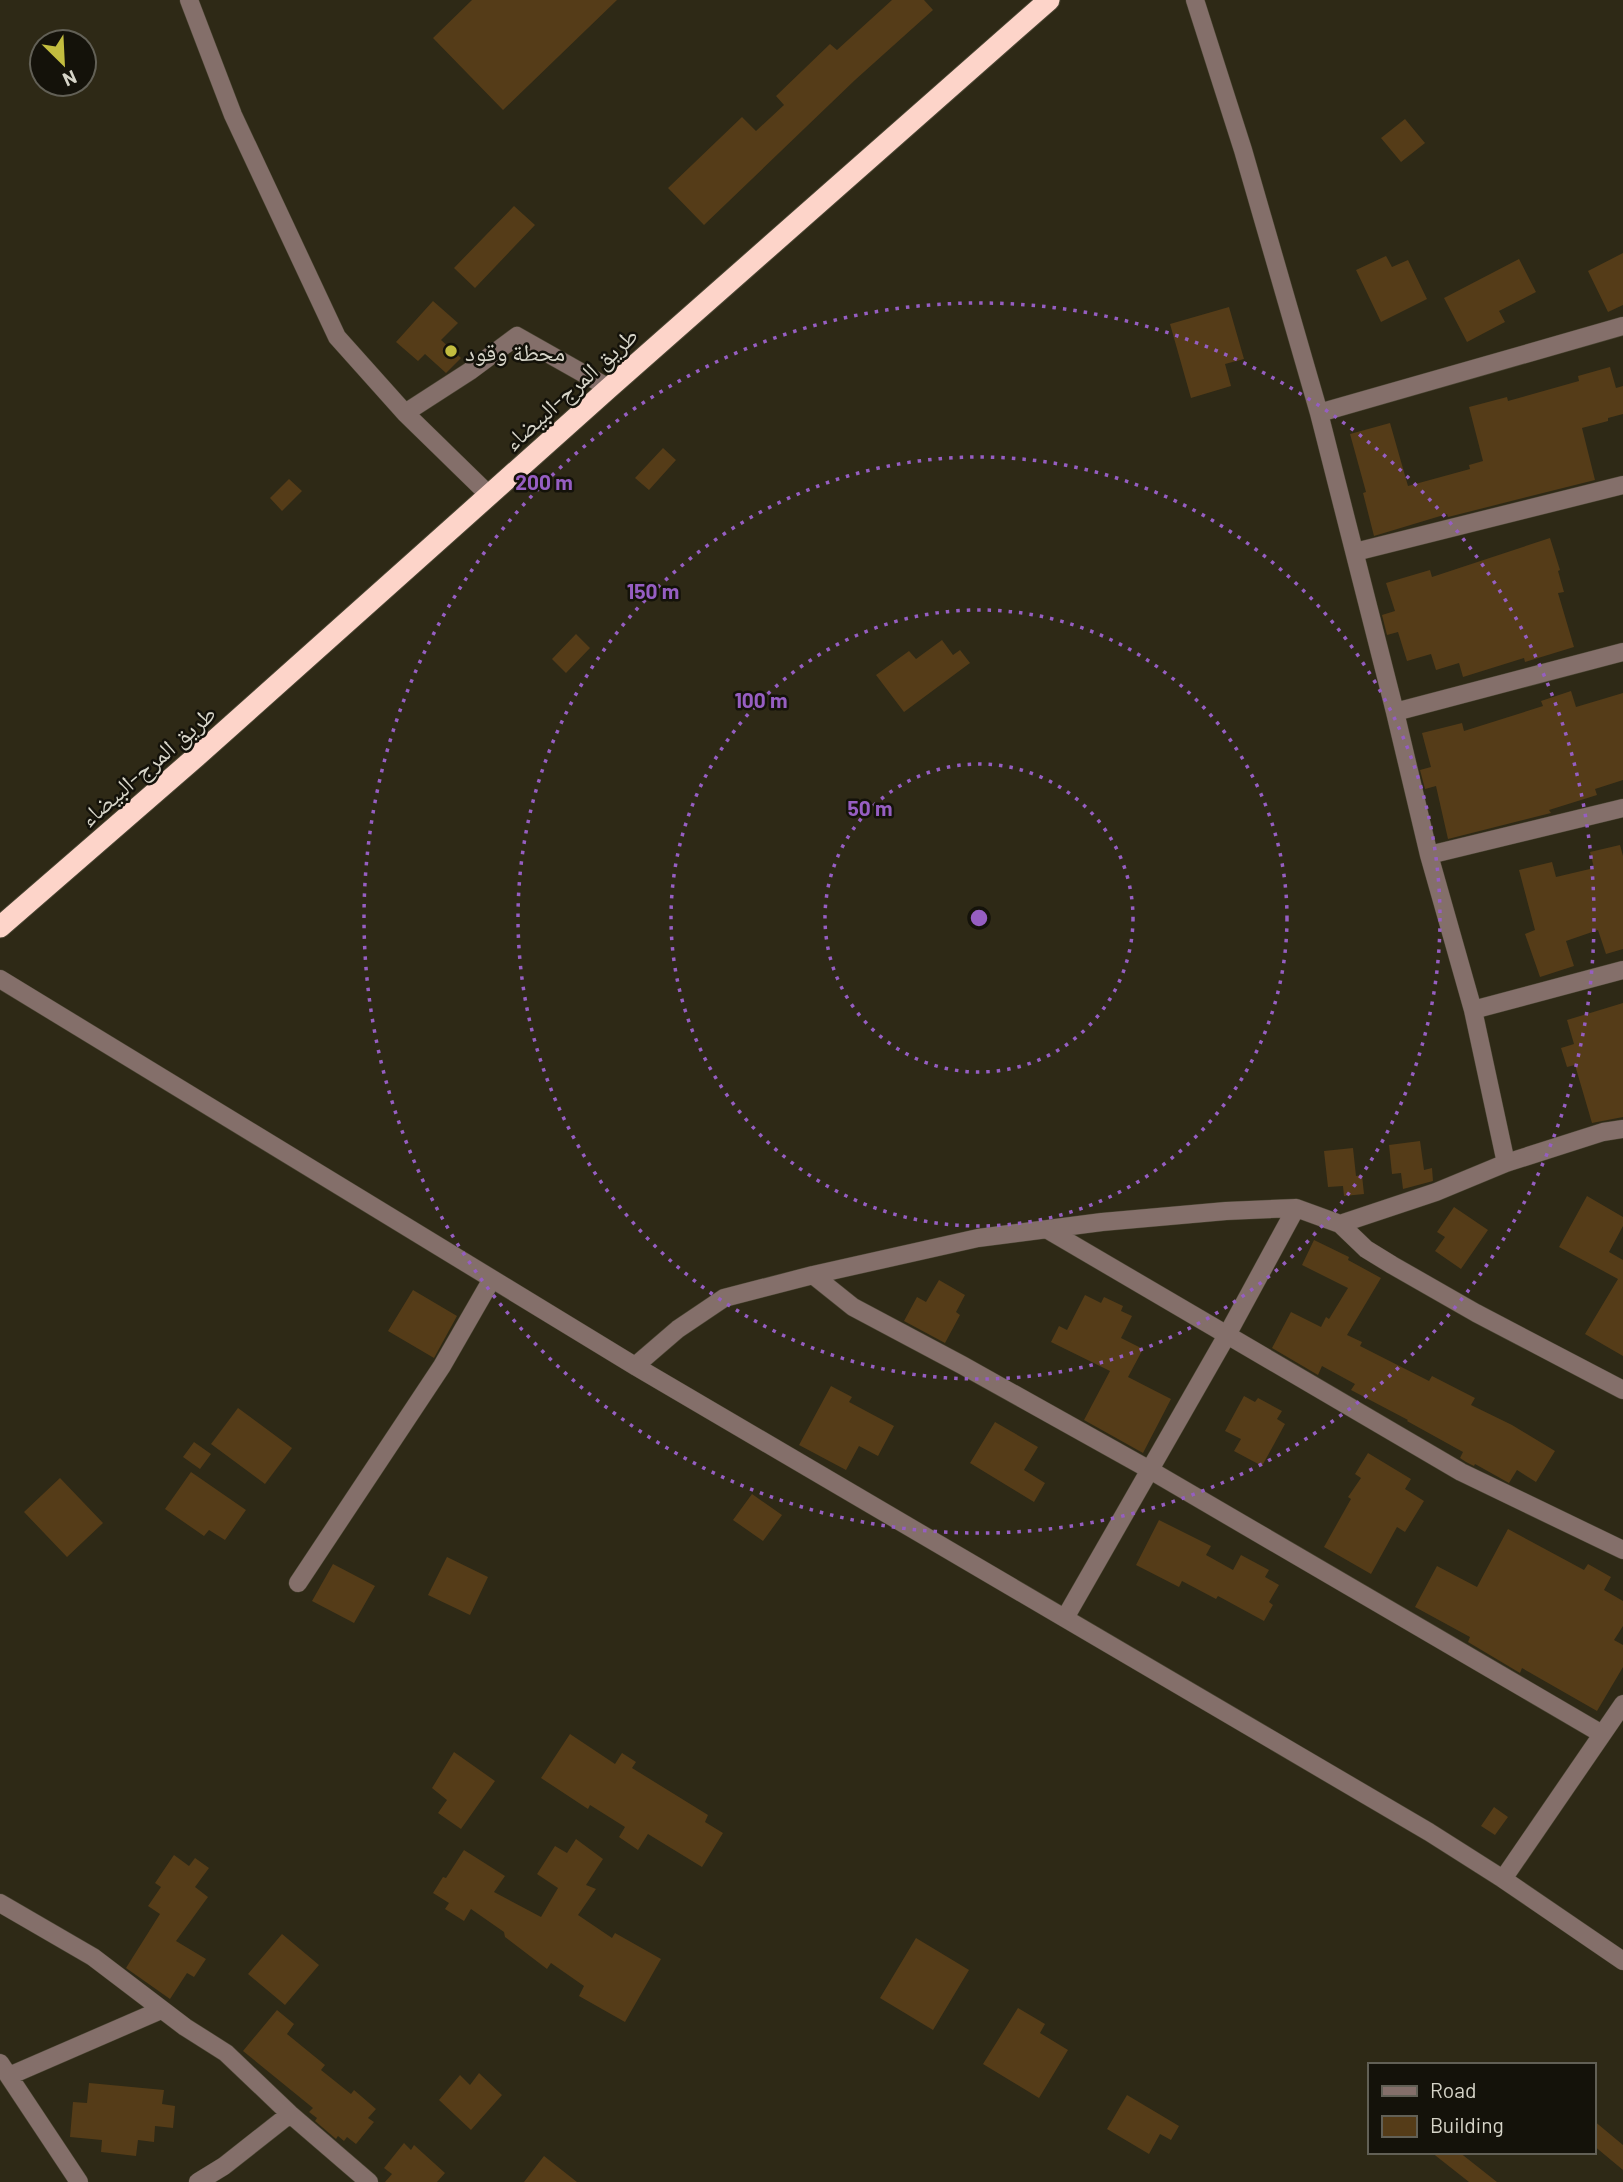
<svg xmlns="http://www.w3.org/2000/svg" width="1623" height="2182" viewBox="0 0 1623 2182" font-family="Barlow,'Noto Naskh Arabic',sans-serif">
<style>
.building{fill:#553c18}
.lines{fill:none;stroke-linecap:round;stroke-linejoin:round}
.minor-casing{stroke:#494432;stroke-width:19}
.highway-casing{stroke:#494432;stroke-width:23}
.minor{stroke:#846f6a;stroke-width:18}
.highway{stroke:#fdd4c9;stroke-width:21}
.ring{fill:none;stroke:#965ec2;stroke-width:3.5;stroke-dasharray:3.5 7}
.poi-dot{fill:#c3bd3f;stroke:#14120a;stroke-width:2.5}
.labels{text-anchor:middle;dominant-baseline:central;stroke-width:5;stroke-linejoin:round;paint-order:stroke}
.poi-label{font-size:24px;fill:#d6d4c8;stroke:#14120a;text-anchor:start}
.street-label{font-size:24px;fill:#d6d4c8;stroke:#14120a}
.centre{fill:#965ec2;stroke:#14120a;stroke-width:3.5}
.ring-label{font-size:21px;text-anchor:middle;font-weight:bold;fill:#965ec2;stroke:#14120a;stroke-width:5;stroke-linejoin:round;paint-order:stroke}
</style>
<rect width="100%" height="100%" fill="#2e2916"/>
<path class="building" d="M472,0H617L503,110L433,38Z
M892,0H924L933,10L855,80L704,225L668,188L742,117L756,131L784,105L776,96L830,44L837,50Z
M1405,119L1425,143L1401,162L1381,138Z
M514,206L535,225L475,288L454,268Z
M1623,253V305L1608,312L1588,271Z
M1386,256L1392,267L1408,260L1427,299L1381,322L1356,270Z
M1519,259L1536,292L1499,311L1505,322L1467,342L1444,298Z
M433,301L458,323L441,340L461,358L446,373L425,354L418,361L396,342Z
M1229,307L1244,359L1225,364L1231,386L1191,398L1170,324Z
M1610,367L1616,388L1623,386V414L1608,418V421L1582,428L1595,480L1448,517L1447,514L1374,536L1363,493L1366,492L1350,434L1390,423L1408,486L1470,469L1469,465L1483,461L1469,407L1507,397L1508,401L1579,381L1578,376Z
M663,448L676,460L649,490L635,478Z
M289,479L302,491L282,511L270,498Z
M1550,538L1560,570L1558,571L1564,592L1558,593L1574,647L1525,662L1524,658L1463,677L1459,663L1436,670L1431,654L1407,661L1398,632L1387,635L1382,615L1395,611L1386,583L1430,570L1432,577Z
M576,634L590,648L566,673L552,659Z
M942,640L953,655L960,650L970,663L904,712L876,675L909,651L916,659Z
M1571,691L1576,707L1623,693V780L1595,789L1597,795L1549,810L1551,813L1448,839L1436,786L1425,789L1420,770L1431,767L1422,733L1462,723L1464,731L1543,706L1541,701Z
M1620,845L1623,856V949L1606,954L1598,930L1566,941L1574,966L1540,977L1525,934L1535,930L1519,870L1552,862L1556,877L1594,868L1590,852Z
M1623,1003V1117L1592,1123L1575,1065L1567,1067L1561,1048L1574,1044L1567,1020Z
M1420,1141L1424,1170L1432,1168L1433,1181L1403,1189L1401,1173L1392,1174L1389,1145Z
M1353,1148L1356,1176L1362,1175L1364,1194L1344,1196L1343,1186L1328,1187L1324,1151Z
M1587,1196L1623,1217V1226L1609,1252L1623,1260V1356L1585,1334L1618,1279L1559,1247Z
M1454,1207L1488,1230L1461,1269L1435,1251L1445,1237L1437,1232Z
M1314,1240L1349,1257L1348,1260L1381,1278L1347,1335L1362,1342L1360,1346L1429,1381L1432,1376L1475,1398L1471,1405L1512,1425L1555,1451L1536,1482L1517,1470L1509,1483L1475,1464L1474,1466L1466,1462L1460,1458L1463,1452L1407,1421L1408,1420L1351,1390L1355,1384L1322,1366L1318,1375L1272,1348L1291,1312L1321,1327L1326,1317L1329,1319L1348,1288L1302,1265Z
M939,1280L965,1295L956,1312L960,1315L945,1343L904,1321L917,1297L926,1302Z
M413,1290L457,1316L434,1358L388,1331Z
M1085,1295L1101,1303L1104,1297L1123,1306L1121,1311L1132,1316L1121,1338L1143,1349L1128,1377L1171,1399L1143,1453L1084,1420L1110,1371L1051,1342L1059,1326L1067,1330Z
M831,1386L852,1397L849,1402L894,1426L878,1456L859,1446L846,1470L799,1445Z
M1244,1396L1255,1402L1258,1398L1282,1411L1277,1419L1285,1424L1262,1466L1234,1451L1241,1439L1225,1431Z
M238,1408L292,1448L265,1484L211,1444Z
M995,1422L1038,1447L1024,1470L1045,1483L1034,1502L970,1463Z
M194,1442L211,1454L200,1469L183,1457Z
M1368,1453L1411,1479L1405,1489L1424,1501L1405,1532L1397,1527L1371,1574L1324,1547L1351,1499L1348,1497L1361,1478L1355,1474Z
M191,1472L246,1510L225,1540L209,1530L204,1536L165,1509Z
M60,1478L103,1523L67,1557L24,1512Z
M752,1494L782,1515L763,1541L733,1520Z
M1159,1520L1211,1546L1206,1555L1233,1570L1241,1555L1269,1570L1265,1577L1279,1585L1269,1602L1273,1605L1264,1621L1218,1596L1216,1599L1182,1581L1179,1587L1136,1565Z
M1508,1529L1584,1570L1588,1564L1611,1577L1604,1590L1623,1601V1626L1614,1640L1623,1645V1667L1597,1711L1522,1668L1520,1673L1468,1642L1470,1637L1415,1607L1437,1566L1477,1587Z
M447,1557L488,1577L470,1615L428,1595Z
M333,1564L375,1586L354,1623L312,1601Z
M570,1734L615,1764L622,1753L636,1762L632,1768L708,1815L705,1822L723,1833L702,1867L648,1834L638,1850L619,1837L625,1827L590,1805L588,1809L541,1778Z
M454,1752L495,1781L461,1829L438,1813L447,1800L432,1788Z
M1494,1807L1508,1817L1495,1835L1481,1826Z
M576,1839L603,1859L586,1885L596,1889L578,1915L612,1938L615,1933L661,1959L625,2022L579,1996L584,1986L551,1963L547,1969L505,1937L504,1932L471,1909L464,1921L445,1909L449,1903L433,1893L443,1877L446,1878L464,1850L505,1876L494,1892L541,1917L558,1888L537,1874L555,1846L567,1853Z
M174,1855L189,1866L195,1858L209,1868L195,1887L208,1897L176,1941L206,1959L194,1977L187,1973L170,1999L126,1968L160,1914L148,1906L161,1887L155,1883Z
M282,1934L319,1965L285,2005L248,1974Z
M916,1938L969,1970L933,2030L880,1998Z
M1018,2008L1045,2024L1040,2033L1068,2050L1039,2098L983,2064Z
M277,2010L294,2024L287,2034L325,2065L321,2070L351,2094L354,2090L376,2109L368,2118L374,2122L356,2144L347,2137L344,2141L338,2136L336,2139L315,2121L317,2118L309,2112L313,2108L243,2051Z
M479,2073L502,2095L471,2130L439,2100L460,2075L470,2085Z
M89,2083L164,2090L162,2104L175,2106L173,2128L155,2126L154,2142L138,2140L136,2156L101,2152L102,2140L70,2137L73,2102L87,2103Z
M1127,2095L1179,2126L1171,2140L1160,2134L1149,2154L1107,2129Z
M1593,2120L1623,2145V2170L1593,2145Z
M404,2143L411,2150L414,2145L445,2173L437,2182H385L392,2174L384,2168Z
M1431,2152H1459L1497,2182H1469Z
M544,2156L577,2182H524Z"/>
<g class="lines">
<g class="minor-casing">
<path id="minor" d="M189,0L233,115L337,337L405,413L489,495
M1195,0L1243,150L1319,413L1395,712L1429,855L1473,1010L1506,1163
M405,413L470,371L517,336L609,388
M1319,413L1623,326
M1355,552L1623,485
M1395,712L1623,652
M1429,855L1623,808
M0,979L635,1366L1429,1832L1503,1879L1623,1961
M1473,1010L1623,970
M1340,1224L1366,1249L1392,1265L1476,1313L1623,1390
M1048,1230L1461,1472L1623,1550
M813,1275L853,1307L962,1365L1150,1470L1602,1734
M635,1366L678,1329L724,1298L813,1275L978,1238L1102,1222L1226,1211L1296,1208L1340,1224L1436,1192L1506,1163L1603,1132L1623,1129
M298,1583L442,1366L492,1279
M1065,1618L1227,1335L1296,1208
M1503,1879L1623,1704
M0,1903L93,1957L185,2027L226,2053L290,2114L369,2182
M0,2063L79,2182
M9,2076L161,2010
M198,2182L224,2166L290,2114"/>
</g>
<g class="highway-casing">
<path id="highway" d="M0,927L197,756L609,388L1049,0"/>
</g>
<use href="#minor" class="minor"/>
<use href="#highway" class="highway"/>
</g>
<g class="ring">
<circle cx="979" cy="918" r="154"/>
<circle cx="979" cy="918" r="308"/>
<circle cx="979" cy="918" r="461"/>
<circle cx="979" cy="918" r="615"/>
</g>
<circle class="poi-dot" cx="451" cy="351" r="7"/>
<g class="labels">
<g class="poi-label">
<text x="465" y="351">محطة وقود</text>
</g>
<g class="street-label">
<text transform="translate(570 388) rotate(-42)">طريق المرج-البيضاء</text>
<text transform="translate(147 765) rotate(-41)">طريق المرج-البيضاء</text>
</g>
</g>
<circle cx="979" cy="918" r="10" class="centre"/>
<g class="ring-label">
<text x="544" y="490">200 m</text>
<text x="653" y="599">150 m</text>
<text x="761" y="708">100 m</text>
<text x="870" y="816">50 m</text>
</g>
<rect x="1368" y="2063" width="228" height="91" fill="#14120a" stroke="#626056" stroke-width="2"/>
<rect x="1382" y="2086" width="35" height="10" fill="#846f6a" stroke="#626056" stroke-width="2"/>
<text x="1430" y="2098" font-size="21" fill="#d6d4c8">Road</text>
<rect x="1382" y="2116" width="35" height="21" fill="#553c18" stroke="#626056" stroke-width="2"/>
<text x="1430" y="2133" font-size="21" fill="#d6d4c8">Building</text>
<g transform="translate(63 63) rotate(156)"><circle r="33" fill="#14120a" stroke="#626056" stroke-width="2"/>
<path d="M0-5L12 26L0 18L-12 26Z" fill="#c3bd3f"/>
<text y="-10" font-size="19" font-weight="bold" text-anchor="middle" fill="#d6d4c8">N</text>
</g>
</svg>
